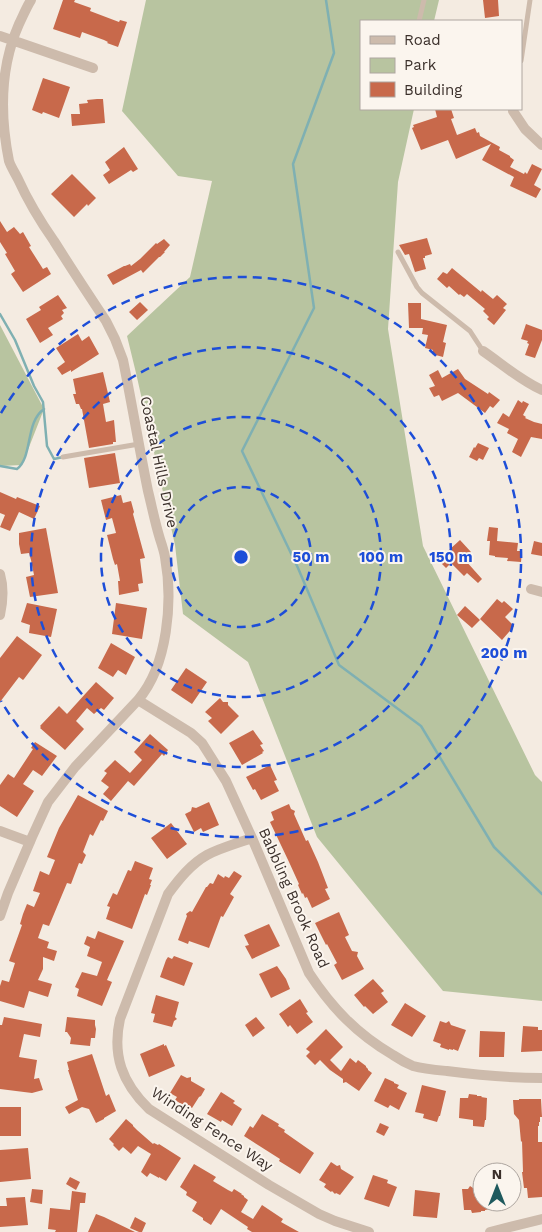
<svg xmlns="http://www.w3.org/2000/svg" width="542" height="1232" viewBox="0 0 542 1232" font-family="'Work Sans',sans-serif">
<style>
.green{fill:#b8c4a0}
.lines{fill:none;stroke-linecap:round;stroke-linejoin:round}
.stream{stroke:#7fb0b2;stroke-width:2.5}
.building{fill:#c8694b}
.lane{stroke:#cdbbac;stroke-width:5}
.street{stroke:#cdbbac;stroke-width:10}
.ring{fill:none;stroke:#1d4ed8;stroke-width:2.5;stroke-dasharray:9 6}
.labels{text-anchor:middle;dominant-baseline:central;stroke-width:4;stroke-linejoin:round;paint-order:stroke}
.street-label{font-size:15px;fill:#3b302b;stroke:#fbf5ee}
.centre{fill:#1d4ed8;stroke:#fbf5ee;stroke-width:2.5}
.ring-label{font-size:15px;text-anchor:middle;font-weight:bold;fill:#1d4ed8;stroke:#fbf5ee;stroke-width:4;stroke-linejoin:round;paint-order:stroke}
</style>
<rect width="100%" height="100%" fill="#f4ebe1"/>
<path class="green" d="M146,0H439L434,21H361V109H414L398,182L388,329L423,546L535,775L542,782V1001L443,991L317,837L248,662L183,614L175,545L136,373L127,336L190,277L212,181L178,176L122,111Z
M0,325L44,409L22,465L0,466Z"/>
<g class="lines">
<path class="stream" d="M326,0L334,53L293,164L314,308L242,451L298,568L339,665L421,726L494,847L542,894
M0,314L15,340L34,386L43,402L47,446L54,459L63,457
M0,466L17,469C33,457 25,422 44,409"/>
</g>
<path class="building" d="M63,0H75L74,2L91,8L90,11L119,22L120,20L127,22L118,47L107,43L108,42L104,40L82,32L80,38L53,29Z
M483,0H498L499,16L485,18Z
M43,78L70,87L59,118L43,112L42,114L32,110Z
M97,99H103L105,123L72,126L71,114H80L79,104L88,103L87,100Z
M435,109H451L454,118L451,119L457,135L475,128L477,133L479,132L480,136L500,147L499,150L510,156V157L514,160L510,167L524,174L525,172L527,174L532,164L542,169L534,185L541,189L536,198L510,186L514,177L482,160L491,144L456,159L448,140L421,150L412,128L414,127L413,125L437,117Z
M124,147L138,169L133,172L131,170L109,184L103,175L110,170L105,162Z
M72,174L96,198L88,206L87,204L74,217L51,194Z
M0,221L7,232L14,227L20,234L23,232L31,246L29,247L43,269L47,267L51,274L23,292L11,274L15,271L5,254L7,253L0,242Z
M427,238L432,254L425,256V258H423L426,269L415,272L409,254L405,255L399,245Z
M164,239L170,245L164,252H165L160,257H159L143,273L141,270L113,285L107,275L124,266H125L130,264L131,266L140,259L156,243L157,244Z
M452,268L481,292L482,290L493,299L497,295L507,304L503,308L506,310L494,325L487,319L489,317L483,311L485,309L467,294L464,297L460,294L459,295L449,286L447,288L437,279L443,272L447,274Z
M58,295L67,308L62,310L64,313L61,316L63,319L48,328L53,335L40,343L26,319L41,310L39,307Z
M140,302L148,310L137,320L129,312Z
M408,303H421V319L447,325L443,342L446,343L443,357L432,354L433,350L425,348L428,335L422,334L423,328H409Z
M526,324L542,330V340L535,358L525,355L529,344L527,343L528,341L521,339Z
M78,334L82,341L89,336L99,354L71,372V370L62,375L57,368L65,362L56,348Z
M458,369L465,379L488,394L489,392L500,400L493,408L490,406L485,413L458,393L442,401L439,395L434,397L429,388L435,386L429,375L438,370L442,378Z
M103,372L110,402L103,404L106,422L114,420L116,442H113V444L89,448L82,409H81L79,404H76L73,394H76L73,379Z
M518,400L522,403L523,401L529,404L523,415L526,417L525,418L534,422L542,424V439L531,437L521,457L512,452L518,439L507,433L509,429L497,423L503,413L509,417Z
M478,443L489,448L483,460L479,458L477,461L469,457L474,447L475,448Z
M115,453L120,483L89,488L84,458Z
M0,492L16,499L17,497L40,506L34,519L19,512L10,531L0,527L5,515L0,513Z
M121,495L123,503L131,501L134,512L133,514L145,558L140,559L143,583L138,584L139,591L119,595L118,581H120L117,564L115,565L113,559L107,535L116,533L112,518L106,520L101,500Z
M489,527L498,528L497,541L518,543L517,551H522L521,562L507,561L508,558L495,557V556L489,555L490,541H487Z
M46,528L58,593L30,597L26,577L34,575L31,560L29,553L21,554L19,544V533Z
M460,540L471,552L466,557L467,558L465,560L482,579L478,583L467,573L464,576L451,563L446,568L438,560Z
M534,541L542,543V556L531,554Z
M497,599L502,603L504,601L513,609L505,617L514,626L502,640L480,619Z
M27,603L57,609L51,637L29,633L30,625L21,622Z
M116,603L147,608L142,639L112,634Z
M465,606L480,620L472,628L457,615Z
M17,636L42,655L24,679L23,680L19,677L0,702V658Z
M111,643L135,657L126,675L118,670L113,677L98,668Z
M186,668L207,682L192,704L171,690Z
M96,682L114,698L104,710L101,708L94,714L87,708L76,721L84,729L65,750L40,728L41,727L40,726L59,706L67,714Z
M220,698L223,702H228V705L239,716L221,734L208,721L212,718L205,712Z
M253,730L263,744L260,745L264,751L262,752L263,753L242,765L229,743Z
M150,734L168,750L164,756L162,754L134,786L128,781L111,801L103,794L109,787L101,781L107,773L104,771L115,760L130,773L142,760L134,752Z
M35,742L57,756L42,776L33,770L23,784L34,791L17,817L0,806V785L8,774L14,778L33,749L31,748Z
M270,765L277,780L274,781L279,791L261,800L255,789L253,790L246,777Z
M78,795L108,811L103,821L101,820L93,836L90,834L83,852L86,855L82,864L79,863L71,884L67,883L49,926L43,924L38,938L49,942L47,948L57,951L54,961L43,957V969L38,980L52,984L48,997L29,991L24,1008L0,1001V986L2,980L9,982L15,963L9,961L22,925L20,924L23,914L27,904L34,907L40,893L33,891L40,871L49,875L55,860L47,857L59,828Z
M209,802L219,825L203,832L201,828L194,832L185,814L191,811L192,807L196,808Z
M289,804L291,809L295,811L294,814L306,841L308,840L318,862L328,888L325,889L330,899L312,908L307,897L305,898L303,893L302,894L298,885L299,884L289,862L270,822L274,820L271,812Z
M171,823L187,844L167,859L151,838Z
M135,861L153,868L149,879L152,880L150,885H151L147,895L145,894L132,929L106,919L110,907L107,906L113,893L117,895L128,870L131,871Z
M234,871L242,876L230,894L234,897L223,917L221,916L209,948L189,941L188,944L178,940L187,916L186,914L190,911L192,912L206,887H207L210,883L213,884L218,874L224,878L225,876L229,878Z
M339,912L349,935L345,937L352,951L358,952L357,956L364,969L342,980L334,965L337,963L327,944L326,945L315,923Z
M269,924L280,946L252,959L245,946L249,945L244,935Z
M98,931L124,941L107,980L112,982L102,1006L77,996L79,989L75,987L82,972L97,976L102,962L87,956L90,947L84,944L87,936L95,939Z
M174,956L193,963L184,986L160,977L166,960L168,957L172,959Z
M277,966L286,979L290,989L271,998L259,974Z
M373,979L384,991L381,993L388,1002L373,1014L365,1006L364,1007L354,995Z
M156,995L179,1002L175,1017L177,1019L174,1021L172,1027L153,1022L155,1014L151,1013Z
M300,999L308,1012L306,1013L313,1022L297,1034L290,1025L288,1027L279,1014Z
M405,1003L426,1016L412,1037L391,1025Z
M4,1017L42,1024L40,1037L24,1034L19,1057L37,1060L34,1079L39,1078L43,1090L32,1093L0,1089V1025H2Z
M67,1017L95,1020V1025L96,1029L95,1038H91L90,1046L70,1044L71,1038L67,1032H65Z
M256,1017L265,1028L253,1037L245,1025Z
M440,1021L446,1023L449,1021L451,1025L466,1030L458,1051L453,1049V1050L449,1049V1050L440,1047L441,1044L433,1041Z
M523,1026L538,1027V1030H542V1051L521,1052Z
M326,1029L343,1047L330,1060L341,1071L350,1058L356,1063L358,1060L366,1066V1067L368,1069V1070L372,1073L359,1091L346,1082L343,1083V1079L330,1070L320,1060L315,1065L306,1056L310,1052L306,1049Z
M480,1031L505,1032L504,1057H479Z
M164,1044V1046L166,1045L175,1066L149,1077L140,1054Z
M92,1054L106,1096L109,1094L116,1111L104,1118V1119L96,1123L89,1109L82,1107L69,1114L65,1107L78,1100L68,1070H69L67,1062Z
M181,1075L187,1078L191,1077V1081L205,1089L201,1096L199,1097L192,1108L187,1105V1106L184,1104L183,1105L175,1100L177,1097L170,1093Z
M385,1078L394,1082V1083L399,1085L397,1088L407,1093L399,1110L390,1105L388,1108L374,1101Z
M422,1085L446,1091L440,1116H439L437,1122L423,1118L424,1114L415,1112Z
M221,1092L235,1101L233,1103L242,1109L232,1126L222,1120L221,1122L207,1114Z
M469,1094L477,1095V1096H482L481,1097L487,1098L486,1120H485L484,1127L473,1126V1120L459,1118L460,1098H468Z
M519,1099H541L542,1117H540V1122H539V1126H538V1142H542V1197L528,1198L527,1188H524L522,1172H523L522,1141L521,1142L519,1120L514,1114L513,1100H519Z
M0,1107H21V1136H0Z
M262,1114L279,1124L278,1126L285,1130L284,1132L314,1153L300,1174L279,1161L280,1159L244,1136L250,1126L253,1128Z
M126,1119L133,1125V1126L137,1130L153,1144L154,1143L158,1145L159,1144L181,1158L166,1181L159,1177V1178L150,1173L147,1177L141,1172L151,1154L138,1146L131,1154L123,1147L119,1151L113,1145L114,1144L109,1139Z
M380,1123L389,1127L384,1136L376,1132Z
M28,1148L31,1179L0,1182V1150Z
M331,1162L337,1166L340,1165L341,1169L354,1177L340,1195L336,1193L335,1194L332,1191L331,1192L324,1187L326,1184L319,1180Z
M194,1164L211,1174L216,1177L213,1181L228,1190L232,1192L234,1189L242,1194H241L244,1196V1197L248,1200L241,1212L253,1219L262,1205L283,1219L281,1222L299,1232H252L247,1229L248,1227L221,1209L211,1225L203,1220V1218L192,1211L197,1202L186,1195L187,1192L180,1187Z
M373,1175L388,1180L387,1183L397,1187L389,1207L364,1199Z
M70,1177L80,1182L76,1190L66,1184Z
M470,1186L473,1188L482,1187V1202H489L490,1209L485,1210V1211H481V1212L472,1213L471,1210H464L462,1189H468Z
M32,1189L43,1190L42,1204L30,1202Z
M415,1190L440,1193L437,1218L413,1216Z
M72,1191L86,1193L85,1203H80L77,1232H55L56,1230L48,1229L50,1208L70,1210Z
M25,1197L28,1225L0,1227V1206H7L6,1198Z
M96,1214L104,1217L135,1232H88Z
M135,1217L146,1223L142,1232H139L130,1228Z"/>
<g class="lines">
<path class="lane" d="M419,21L424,0
M521,61L530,0
M398,252L417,287L422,293L470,331L483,351
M63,457L139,444"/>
<path class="street" d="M0,36L93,68
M513,111L525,129L542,145
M483,351C502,364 520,380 542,390
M0,574C4,588 3,601 0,615
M531,589L542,592
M138,700L191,733L202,743L226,781L252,838L309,973C332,1008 357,1034 393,1055C399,1059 406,1063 413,1066C424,1069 436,1070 447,1071C478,1075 510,1078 542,1078
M0,831L30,842
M252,838C238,843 220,848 207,855C191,864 179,879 168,894L120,1019C112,1055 122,1083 149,1109L269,1185L319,1214L335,1221L369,1232
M0,916L8,893L32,837L48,802L75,767L138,700C168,665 173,601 165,557C164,551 162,545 160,539C155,523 152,507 148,491C139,447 132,404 123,360L115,339L106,321C88,294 71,268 54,241C40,221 28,201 18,179C15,173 11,167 9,161C0,116 0,67 19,24C23,16 26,8 31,0
M490,1232L542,1219"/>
</g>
<g class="ring">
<circle cx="241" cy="557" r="70"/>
<circle cx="241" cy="557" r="140"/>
<circle cx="241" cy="557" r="210"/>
<path d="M1 413A280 280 0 1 1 1 701"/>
</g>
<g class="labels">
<g class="street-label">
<text transform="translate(159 462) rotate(78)">Coastal Hills Drive</text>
<text transform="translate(294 898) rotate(66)">Babbling Brook Road</text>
<text transform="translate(212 1129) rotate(33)">Winding Fence Way</text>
</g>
</g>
<circle cx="241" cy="557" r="8" class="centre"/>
<g class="ring-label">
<text x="311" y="562">50 m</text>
<text x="381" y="562">100 m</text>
<text x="451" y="562">150 m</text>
<text x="504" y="658">200 m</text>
</g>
<rect x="360" y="20" width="162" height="90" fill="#fbf5ee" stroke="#aea6a0"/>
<rect x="370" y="36" width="25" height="8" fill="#cdbbac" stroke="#aea6a0"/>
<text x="404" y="45" font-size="15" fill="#3b302b">Road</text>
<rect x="370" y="58" width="25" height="15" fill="#b8c4a0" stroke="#aea6a0"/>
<text x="404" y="70" font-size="15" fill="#3b302b">Park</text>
<rect x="370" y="82" width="25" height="15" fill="#c8694b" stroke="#aea6a0"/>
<text x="404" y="95" font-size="15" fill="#3b302b">Building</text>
<g transform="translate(497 1187)"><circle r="24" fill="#fbf5ee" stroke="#aea6a0"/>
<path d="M0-4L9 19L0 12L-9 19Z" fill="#1f5a5e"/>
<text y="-8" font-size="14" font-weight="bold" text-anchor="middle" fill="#3b302b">N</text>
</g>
</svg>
